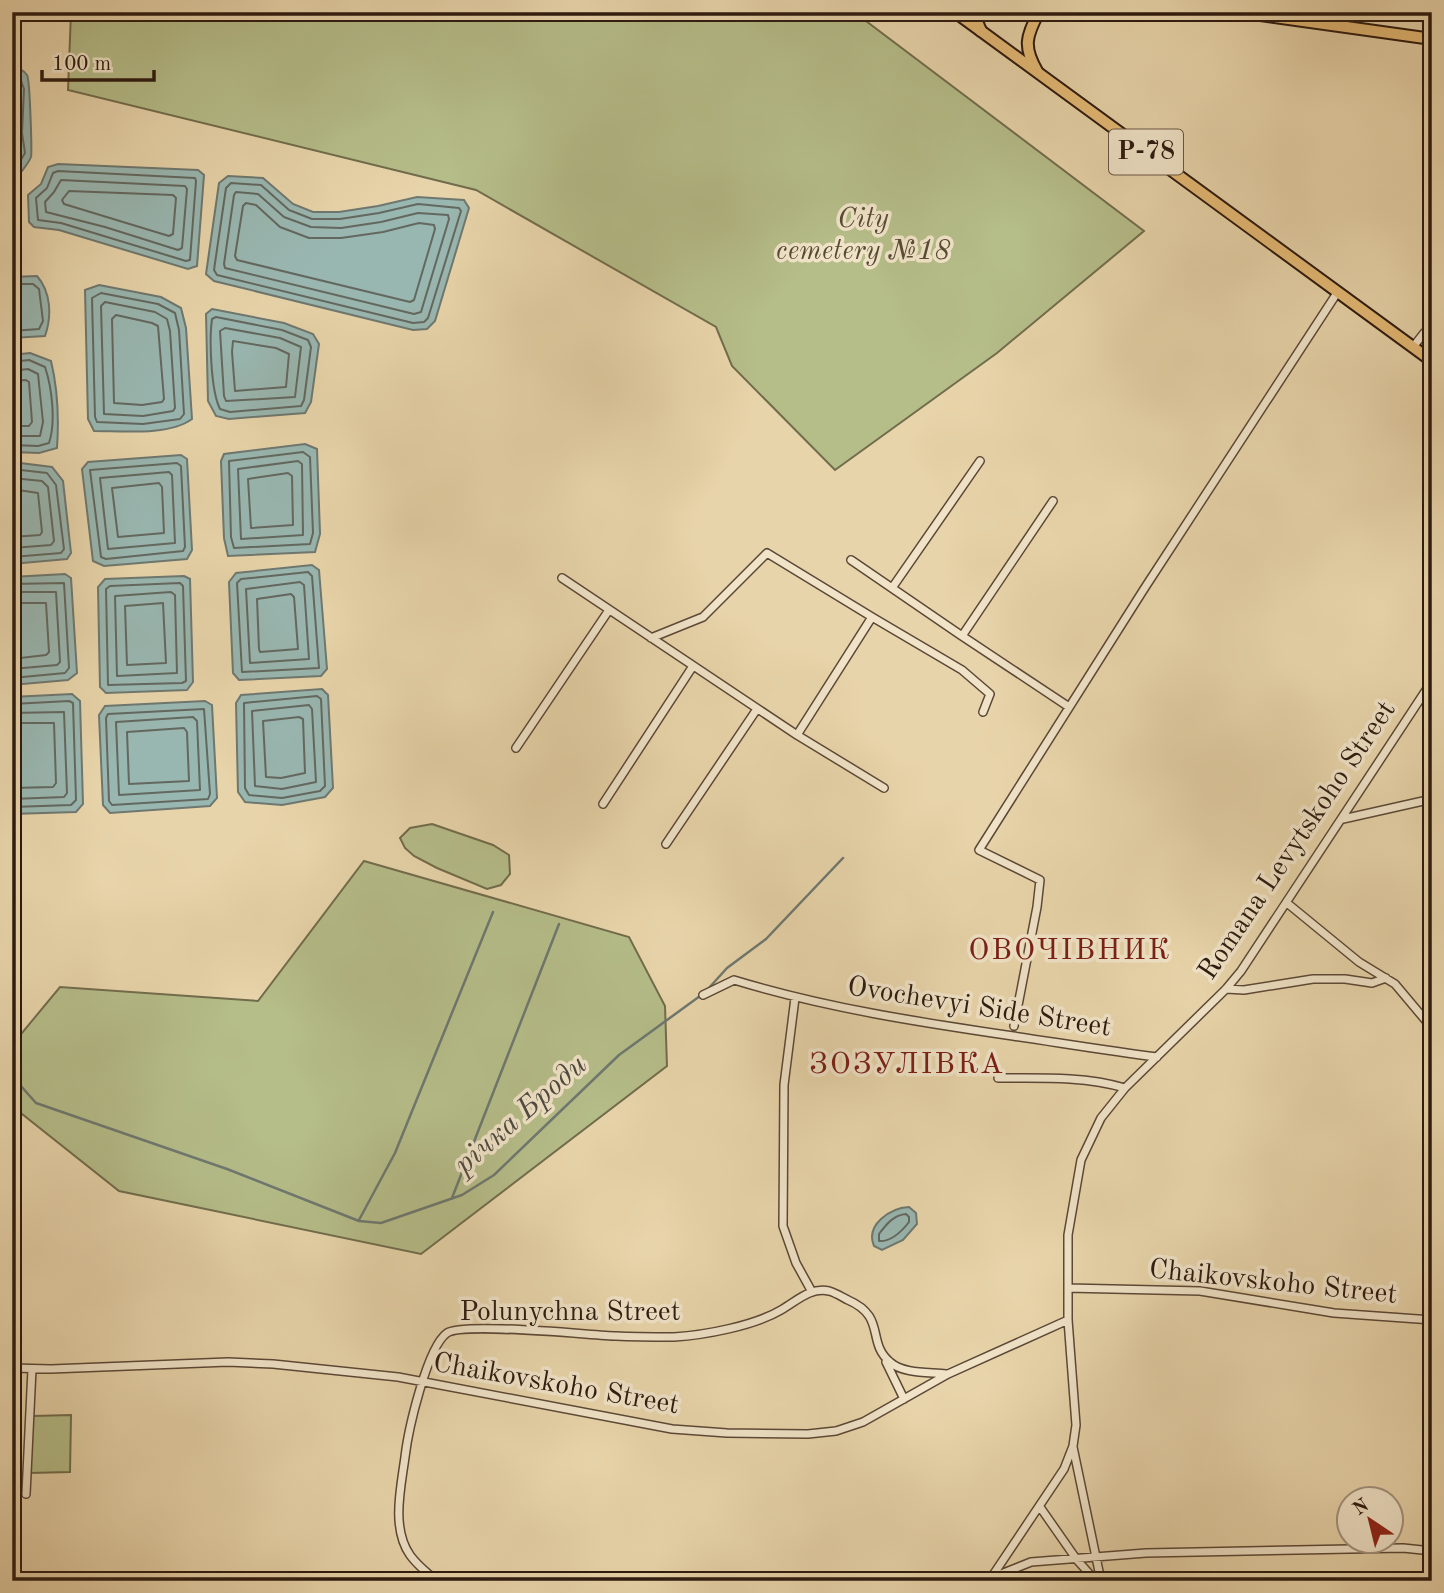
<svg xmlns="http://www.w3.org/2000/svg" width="1444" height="1593" viewBox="0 0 1444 1593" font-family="'Old Standard TT',serif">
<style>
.green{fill:#b5bd89;stroke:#716c4c;stroke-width:2}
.water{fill:#99b7b1;stroke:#6e7870;stroke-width:2}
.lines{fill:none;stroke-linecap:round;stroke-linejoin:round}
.shore{stroke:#636860;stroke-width:2}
.stream{stroke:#6e7870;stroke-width:2.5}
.minor-casing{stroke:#5c4836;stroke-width:10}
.primary-casing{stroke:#2d1a0f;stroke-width:14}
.trunk-casing{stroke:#2d1a0f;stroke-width:14}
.minor{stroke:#f0e3c8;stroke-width:7}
.primary{stroke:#e4ba75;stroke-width:10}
.trunk{stroke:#e4ba75;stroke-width:10}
.labels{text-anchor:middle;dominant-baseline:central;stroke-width:7;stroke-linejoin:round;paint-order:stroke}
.shield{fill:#f0e3c8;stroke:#685646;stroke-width:2}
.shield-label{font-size:26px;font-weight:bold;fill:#2d1a0f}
.park-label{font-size:28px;font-style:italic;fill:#564b34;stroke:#f0e3c8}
.street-label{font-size:28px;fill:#2d1a0f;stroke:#f0e3c8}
.neighbourhood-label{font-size:30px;letter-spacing:2px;fill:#7a1f14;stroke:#f0e3c8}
.water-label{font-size:30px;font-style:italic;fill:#4d4940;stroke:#f0e3c8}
</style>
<rect width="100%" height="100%" fill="#e8d4aa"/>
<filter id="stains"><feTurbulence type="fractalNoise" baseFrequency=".00286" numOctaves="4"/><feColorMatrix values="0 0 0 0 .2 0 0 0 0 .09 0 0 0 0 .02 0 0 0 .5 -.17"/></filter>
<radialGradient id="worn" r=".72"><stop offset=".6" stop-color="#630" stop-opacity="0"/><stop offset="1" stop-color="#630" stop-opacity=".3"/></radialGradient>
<path class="green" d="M71,12H854L1144,231L997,353L835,470L732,366L716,327L476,190L68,90Z
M432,824L493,845L509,855L510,874L501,885L487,889L437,868L414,856L405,848L400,838L410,828Z
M364,861L629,937L665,1006L667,1066L421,1254L119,1191L12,1106V1045L60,987L258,1001Z
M71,1415L70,1472L30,1473L33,1416Z"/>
<path class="water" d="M12,68C18,68 23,69 27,75C30,79 32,153 31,157C29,162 25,167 22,171L12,170Z
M58,164L198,170L204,175L197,266L188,269L59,230L34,227L29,222L28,195L41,184L48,167Z
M228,176L263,178L293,204L313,212H339L378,206L417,197L464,200L469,208L435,321L427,329L413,330L214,281L206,274L219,183Z
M37,276C51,292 52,316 45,336L12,338V277Z
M99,285L161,297L181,308L186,328L192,419C169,436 122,431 94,431L88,419L85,290Z
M212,309L284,323L313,334L319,344L311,402L305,413L229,419L216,416L208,401L206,314Z
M30,353L51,361C58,390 59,419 57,448L39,453L12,452V355Z
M305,444L317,449L320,534L315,552L228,556L224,538L221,461L224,454Z
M181,455L187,459L192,550L187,559L104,566L93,561L82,469L88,462Z
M12,462L52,467L63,481L71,553L67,559L12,564Z
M312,565L319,570L327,669L321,676L239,680L233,673L229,582L236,573Z
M65,574L71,578L77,673L68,680L12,685V577Z
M184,576L190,579L193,682L187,690L106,693L100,687L98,587L105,579Z
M322,689L328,695L333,788L325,797L282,805L245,802L238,792L236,703L241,695Z
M72,694L80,701L83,804L76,812L12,814V697Z
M205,701L212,705L217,798L210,806L110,813L103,805L99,715L105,706Z
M909,1207L916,1213L917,1224L903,1240L882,1250L874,1246C865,1225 890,1208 909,1207Z"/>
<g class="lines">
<path class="shore" d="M12,75L20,78L24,89L22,133L25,153L19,163L12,164
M12,84L15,90L14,133L16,151L12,155
M58,171L195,178L196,181L190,260L186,261L61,223L38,220L36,198L47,188L53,173Z
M61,180L185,186L187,189L182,248L178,250L105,227L46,212L45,202L54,192Z
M231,183L261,185L289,210L312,219H340L379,213L418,204L459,208L461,211L428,318L424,322L413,323L217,275L214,270L226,188Z
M69,191L173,195L176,198L173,234L169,236L64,204L62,200Z
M236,192L258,194L284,217L311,227L341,228L381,222L418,213L448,215L449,219L421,312L414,314L225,268L224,264L234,195Z
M246,203L256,205L280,227L309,238H341L383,232L419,223L434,225L435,229L414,300L410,302L237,260L235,256L243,206Z
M12,284H33L39,289L43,321L39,329L12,331
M101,293L158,304L175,313L179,330L184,414L180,419L143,424L97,422L95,417L92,298Z
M105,302L155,312L167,319L170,331L175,408L173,411L143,416L104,414L101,306Z
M116,315L152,323L158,326L164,399L162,402L142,405L114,403L112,319Z
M216,317L282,330L308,340L311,347L304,400L301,406L230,412L220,409C211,391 209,340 212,319Z
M225,328L280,338L301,347L295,397L226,401L224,396L220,331Z
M233,341L276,348L289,354L286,387L235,391L232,352Z
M12,362L29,360L45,367C52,388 56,422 49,443L38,446L12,445
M12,371L28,369L38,374L43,422L40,436H12
M12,381L26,380L29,382L32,422L29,426H12
M303,452L310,457L313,533L310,544L234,548L231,537L229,461Z
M298,461L302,464L303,535L241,539L238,469Z
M177,463L181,466L185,547L183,551L106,559L101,557L90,470Z
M12,469L47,473L56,485L64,549L61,553L12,557
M169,472L172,475L175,543L108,549L100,478Z
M288,473L292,476L293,525L251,528L248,479Z
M12,478L42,481L48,487L54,541L51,545L12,548
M159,483L162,487L164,533L118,537L112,488Z
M12,489L38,493L42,532L40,535L12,537
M308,572L312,576L319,668L242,672L237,583L241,579Z
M300,582L304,585L309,659L250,663L246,589Z
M180,583L183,586L186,681L182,683L108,685L106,589L110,586Z
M12,584L64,583L69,668L65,673L12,678
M12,592H56L60,662L57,665L12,669
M171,592L175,595L177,673L117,676L115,596Z
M291,594L294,597L298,649L260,652L259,649L257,599Z
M12,603H46L49,652L46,655L12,659
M163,603L166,663L127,665L125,606Z
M317,696L321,699L325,786L320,791L282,798L249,795L245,788L244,703Z
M12,704L69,701L73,703L76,800L71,805L12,807
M309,705L312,709L316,782L282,789L255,786L252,711Z
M204,709L210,794L208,799L112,805L109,801L106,718L108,714Z
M12,713L64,712L67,793L64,797L12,799
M193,717L197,721L200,790L119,795L116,722Z
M299,717L303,719L305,773L281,778L266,777L263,721Z
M12,723H54L56,783L53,787L12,788
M184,728L187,732L189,781L129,784L127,732Z
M906,1214L909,1217V1222C902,1231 892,1242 879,1241V1234C886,1225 893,1215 906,1214Z"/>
<path class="stream" d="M708,989L727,968L766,939L843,858
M12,1082L20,1085L36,1103L227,1169L359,1221L381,1223L462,1195L494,1175L619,1055L700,996
M452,1198L559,924
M359,1220L395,1153L493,912"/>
<g class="minor-casing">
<path id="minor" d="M1413,347L1424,333L1432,328
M1053,501L962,636L1069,707
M851,560L962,636
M562,578L797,735
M892,588L980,461
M651,638L703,617L767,553L872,617
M516,748L609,610
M884,788L797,735L872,617L962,670L990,694L983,712
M603,804L693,666
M1343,819L1432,799
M666,844L757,709
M1287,903L1359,962L1395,984L1432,1028
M1226,989L1244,990L1313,979H1345L1372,983L1386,978
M703,995L734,980C826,1008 918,1022 1013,1036C1061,1043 1109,1051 1157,1057
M795,998L784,1085L783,1226L796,1263L812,1292
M1014,1026L1037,907L1040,880L979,850L1144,589L1337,293
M998,1078C1039,1078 1085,1076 1125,1088
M1068,1288L1200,1291L1334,1313L1432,1320
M886,1362L904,1399
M12,1368L51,1369L228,1362L273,1364L398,1377L672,1429L727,1433L808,1434L836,1431L863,1422L948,1374L1068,1320
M1073,1447L1101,1581
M26,1494L32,1369
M1040,1507L1077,1560L1096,1581
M991,1578L1031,1562L1146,1553L1403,1548L1432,1551
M437,1581C427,1573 417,1565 410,1555C391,1528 401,1487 405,1457C408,1431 427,1347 447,1333C462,1322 589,1335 616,1336C635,1337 655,1337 674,1337C705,1335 754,1326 781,1310C797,1301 810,1287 829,1291C836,1293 842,1297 848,1300C887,1317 866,1342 890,1362C903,1374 929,1372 946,1374
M989,1581L1064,1469L1073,1446L1076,1425L1068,1320V1235L1081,1160L1101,1118L1125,1088L1226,989L1241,971L1432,681"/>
</g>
<g class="primary-casing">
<path id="primary" d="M955,12L1432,361"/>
</g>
<g class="trunk-casing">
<path id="trunk" d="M977,12L976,19L981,31
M1239,12L1432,39
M1037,71C1023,47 1026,36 1039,12"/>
</g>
<use href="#minor" class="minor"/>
<use href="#primary" class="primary"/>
<use href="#trunk" class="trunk"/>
</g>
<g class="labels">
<rect class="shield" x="1109" y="129.5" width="74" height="45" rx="5"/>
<g class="shield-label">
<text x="1146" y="152">Р-78</text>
</g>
<g class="park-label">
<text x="863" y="220">City<tspan x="863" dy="32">cemetery №18</tspan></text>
</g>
<g class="street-label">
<text transform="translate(1298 841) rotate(-56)">Romana Levytskoho Street</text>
<text transform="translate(979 1008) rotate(9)">Ovochevyi Side Street</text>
<text transform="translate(1273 1283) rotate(6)">Chaikovskoho Street</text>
<text x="570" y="1313">Polunychna Street</text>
<text transform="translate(556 1385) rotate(10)">Chaikovskoho Street</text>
</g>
<g class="neighbourhood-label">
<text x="1070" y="951">ОВОЧІВНИК</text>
<text x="907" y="1065">ЗОЗУЛІВКА</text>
</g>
<g class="water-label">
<text transform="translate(521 1115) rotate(-41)">річка Броди</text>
</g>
</g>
<rect width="1444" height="1593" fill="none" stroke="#e8d4aa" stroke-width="42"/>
<rect x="14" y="14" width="1416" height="1565" fill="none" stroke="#2d1a0f" stroke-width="3.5"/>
<rect x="21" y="21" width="1402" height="1551" fill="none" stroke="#2d1a0f" stroke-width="2"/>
<g transform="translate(1370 1520) rotate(325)"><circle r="33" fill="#f0e3c8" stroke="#a2937e" stroke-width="2"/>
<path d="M0-5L12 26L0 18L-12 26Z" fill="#8f2418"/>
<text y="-10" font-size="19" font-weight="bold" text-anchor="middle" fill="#2d1a0f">N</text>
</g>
<path d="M42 70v10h112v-10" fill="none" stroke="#2d1a0f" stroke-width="3.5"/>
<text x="52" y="70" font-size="21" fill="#2d1a0f" stroke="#f0e3c8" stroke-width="5" paint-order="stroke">100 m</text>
<rect width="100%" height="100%" filter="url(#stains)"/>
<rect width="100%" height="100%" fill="url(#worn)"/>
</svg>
